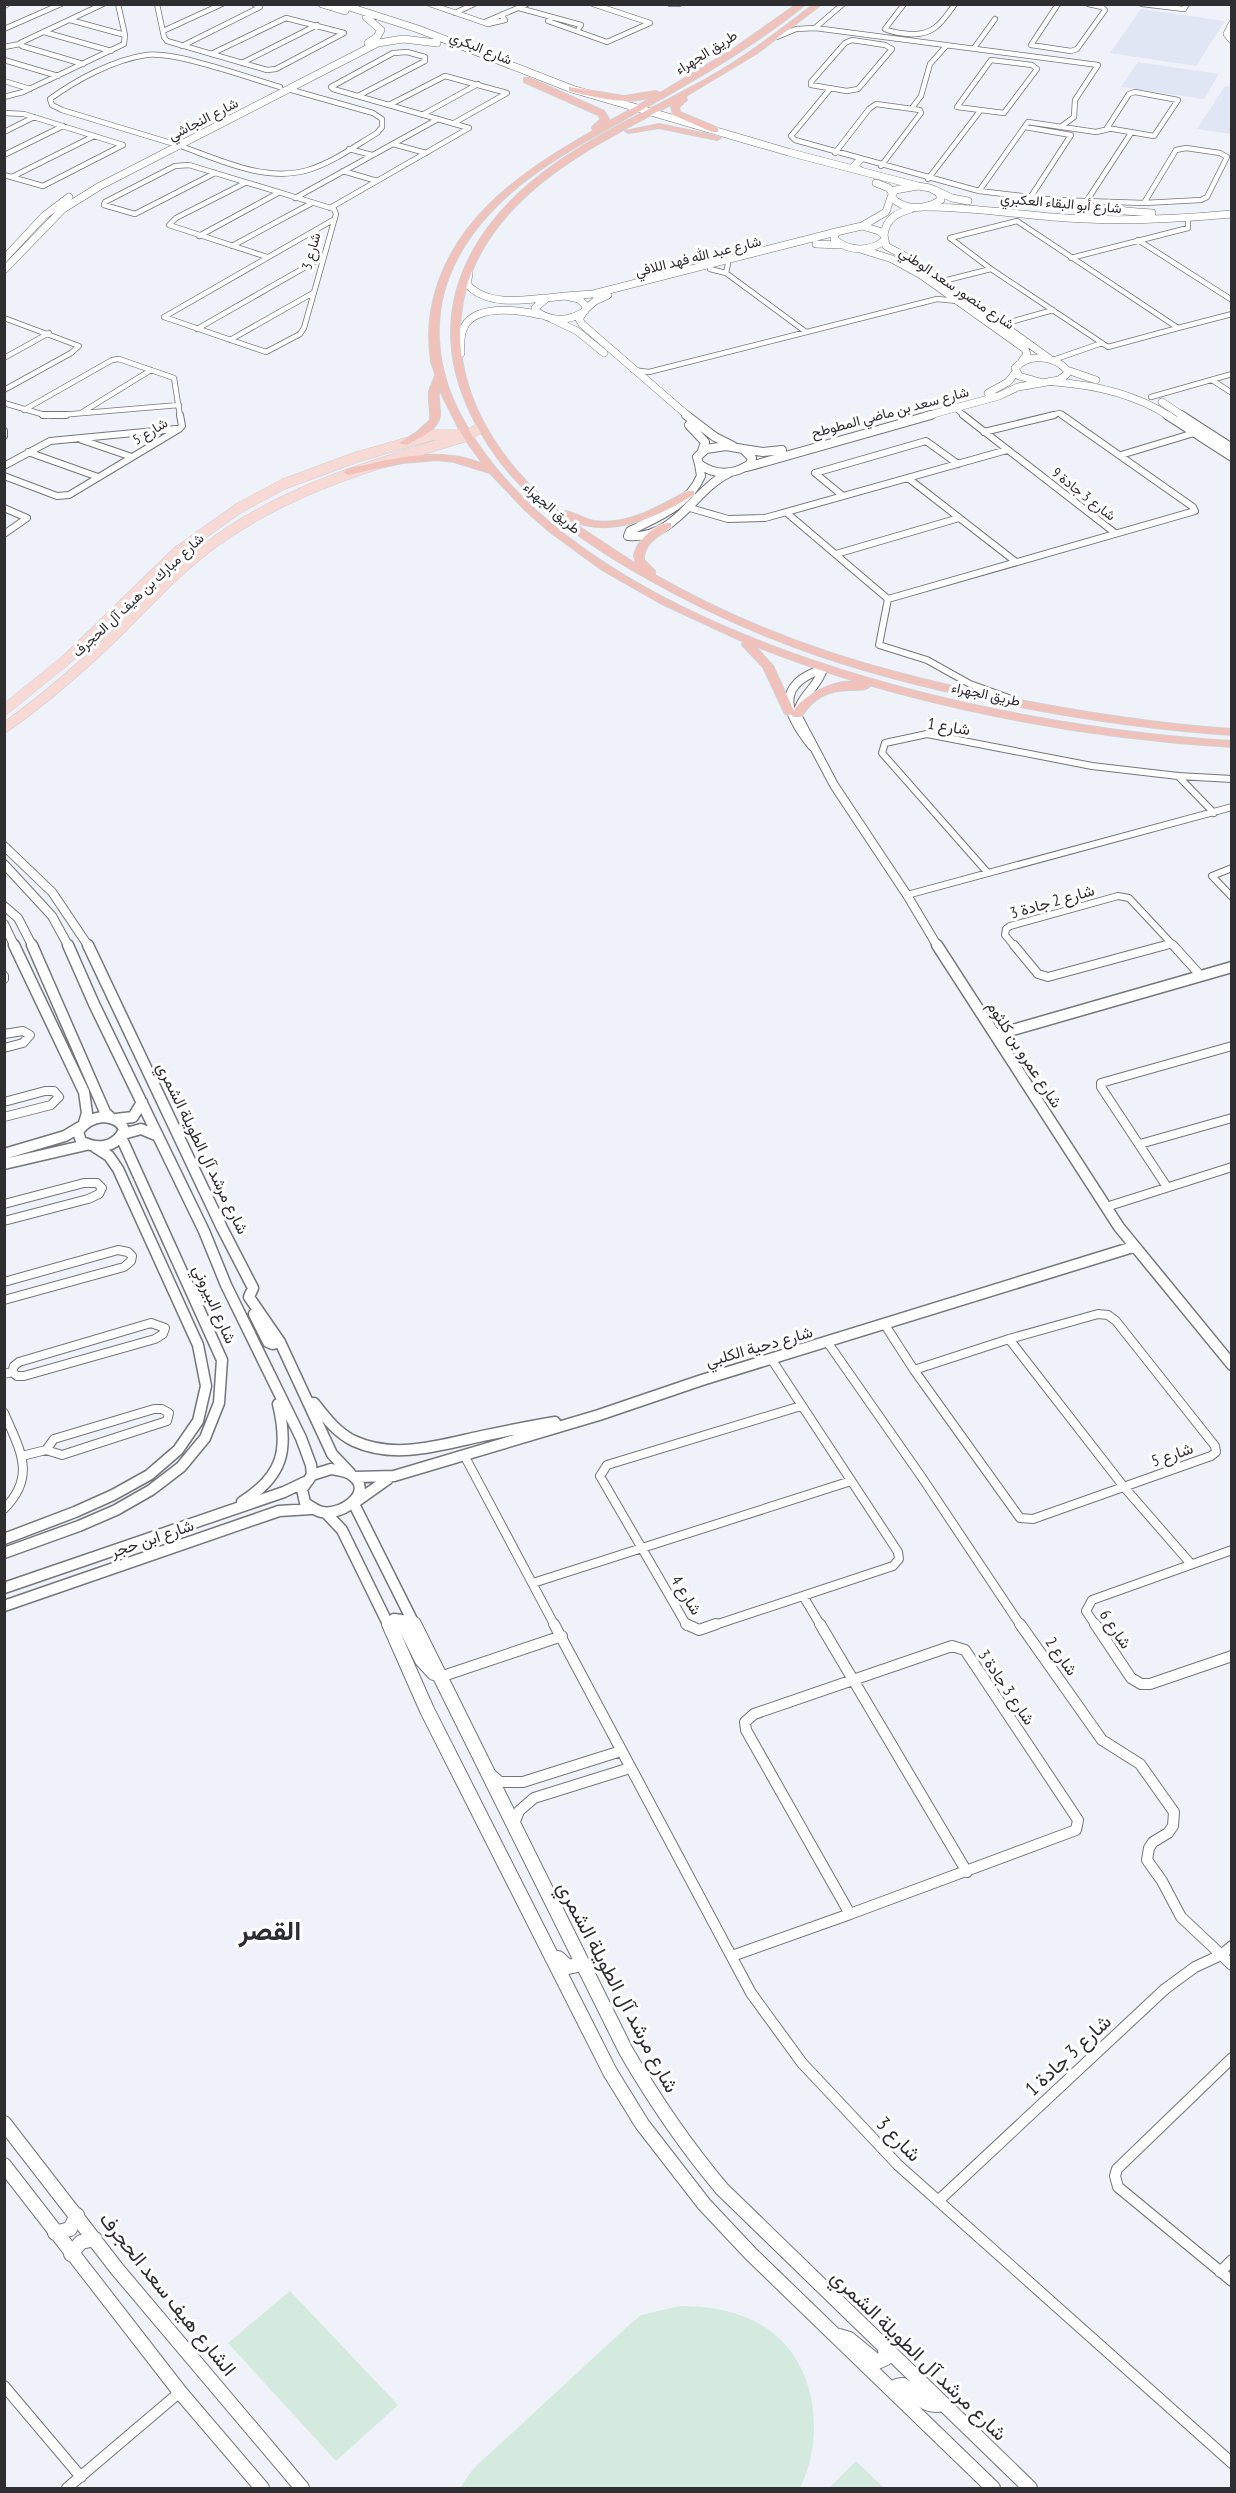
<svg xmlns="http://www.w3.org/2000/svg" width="1236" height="2493" viewBox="0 0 1236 2493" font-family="'PT Sans Narrow',Vazirmatn,sans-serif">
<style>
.built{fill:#e1e6f4}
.green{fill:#d4eadf}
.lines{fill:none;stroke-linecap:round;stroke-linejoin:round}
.street-far3-casing{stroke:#74767c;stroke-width:6}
.street-far2-casing{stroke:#74767c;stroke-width:8}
.street-far1-casing{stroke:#74767c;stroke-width:10}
.street-casing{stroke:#74767c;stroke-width:12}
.secondary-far3-casing{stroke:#74767c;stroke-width:8}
.secondary-far2-casing{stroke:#74767c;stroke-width:10}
.secondary-far1-casing{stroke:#74767c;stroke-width:13}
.secondary-casing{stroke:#74767c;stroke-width:16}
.primary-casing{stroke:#d1d1d2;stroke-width:11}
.highway-casing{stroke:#d1d1d2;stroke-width:2}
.street-far3{stroke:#fff;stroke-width:4.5}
.street-far2{stroke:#fff;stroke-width:6}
.street-far1{stroke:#fff;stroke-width:8}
.street{stroke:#fff;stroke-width:10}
.secondary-far3{stroke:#fff;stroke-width:7}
.secondary-far2{stroke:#fff;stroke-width:8}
.secondary-far1{stroke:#fff;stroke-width:10}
.secondary{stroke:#fff;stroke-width:14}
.primary{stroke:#f7dad6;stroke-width:10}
.highway{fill:#f1c2bb;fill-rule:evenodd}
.labels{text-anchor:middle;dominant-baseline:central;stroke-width:6;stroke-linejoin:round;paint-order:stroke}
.far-street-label{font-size:14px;fill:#2e2e31;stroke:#fff}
.street-label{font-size:16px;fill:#2e2e31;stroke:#fff}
.near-street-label{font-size:20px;fill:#2e2e31;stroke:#fff}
.near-district-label{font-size:27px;font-weight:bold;fill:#2e2e31;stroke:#fff}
</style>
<rect width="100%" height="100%" fill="#eff2f9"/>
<path class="built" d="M1141,9L1225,21L1196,66L1110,53Z
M1138,62L1219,74L1204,99L1121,87Z
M1225,86L1231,87V134L1197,129Z"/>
<path class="green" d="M290,2291L398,2405L336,2461L228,2343Z
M680,2306C705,2306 728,2309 752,2320C815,2349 828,2431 800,2488H460L473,2469L629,2325L641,2315Z
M856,2461L884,2488H829Z"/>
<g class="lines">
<g class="street-far3-casing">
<path id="street-far3" d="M157,4L164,37L167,41L267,70L276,69L344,33
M430,4L488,24L505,20L501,15
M670,4H679
M904,4L885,29C893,33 901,33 909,34C934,36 942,22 955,4
M1058,4L1031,45L1071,51L1077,49L1105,10L1102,7L1088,4
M1142,4L1184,9L1187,4
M4,6L8,4
M519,8L581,25L579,28
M455,13L474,4
M551,18L548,21L607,42L650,23L593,4
M70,20L125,35
M485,22L527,4
M815,28L843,4
M4,29L61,4
M163,31L222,4
M44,32L111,51
M777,37L796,29L815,28L1098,65L1075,100L1074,117L1062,126
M852,40L885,45L892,49L858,89L847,91L811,85V82L845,43Z
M182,46L260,7L254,4
M4,47L20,44
M974,48L995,19
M211,54L286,18L344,33
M4,60L58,76
M991,60L1032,65L1037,69L1004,113L957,107Z
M242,63L317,25
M83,64L22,46L20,43L103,4
M4,81L30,89
M830,89L791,136L795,140L979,191L1055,200L1144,203
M1135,92L1178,100L1154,136L1107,128L1129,94Z
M358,96L425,61V57L407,52L393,53L331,87L333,89L469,128
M4,97L23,92L124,44L125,35L118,4
M389,105L445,76L507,93L454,123
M912,108L921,96L930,64L947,45
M4,113L24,114L123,145
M422,115L478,84
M1025,127L1071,135L1030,198
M4,132L34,117
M171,143L62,110L52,105L50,99C76,80 113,60 146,55C175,51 249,78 280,87
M393,144L426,153
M178,145C218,159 265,183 308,170C332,163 355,146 377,133L382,127V119L373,113L288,89
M1186,148L1220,153L1227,157L1207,197L1201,200L1144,203L1176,150Z
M349,149L372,155
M835,153L869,109L876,104L920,110L921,113L881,166
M4,155L63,126
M343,171L377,181
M4,175L43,186L123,145
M12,177L94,136
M928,179L980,111
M245,183L176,218L169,225L267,257
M979,191L1028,122L1096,132L1109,129
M295,198L438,119
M1086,202L1131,133
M330,208L469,128
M1017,221L1178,328L1108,347L991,269L950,238Z
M199,236L278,193
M1138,240L1232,300
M232,246L312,203
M1071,258L1188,228V218
M710,269L726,273L806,332
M726,273L728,264
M943,281L991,269
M164,317L266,352L300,334L304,328L336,214L334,209L189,165L175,166L105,202L104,205L135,214L215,173
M164,317L333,220
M4,318L79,346L71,353L4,390
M1003,324L1053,310
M1178,328L1232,314
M197,329L323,257
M230,340L313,293
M4,358L49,333
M1053,360L1102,343
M633,370L649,372L937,299L957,301
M1212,380L1232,393
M1151,397L1232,374
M4,403L48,416L179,405
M955,408L965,416
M24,410L112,360L119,359L174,378L180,416
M81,413L151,370
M1048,416L1060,413L1064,416"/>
</g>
<g class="street-far2-casing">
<path id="street-far2" d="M43,415H66
M963,415L1115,533
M179,429L182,426L180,415
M4,431V436
M984,432L1054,415
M82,440L132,457
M28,452L98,477
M1121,455L1194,433
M4,466L50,441L176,429
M4,476L57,496L69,495L179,429
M908,478L1016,562
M843,496L815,473L926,441L958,464
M4,508L27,518L4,534
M690,508L728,519L765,518L1007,450
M787,513L888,599
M836,554L959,518
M888,599L1195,511L1193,507L1062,415
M888,599L879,645L927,660L970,684L1014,700
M1178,776L1214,813
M1232,868L1212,876L1232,897
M987,872L882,753L885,743L927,734L1092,766L1178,776L1232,779
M907,895L1232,807
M1172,944L1174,947
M1015,947L1005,935L1006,929L1010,926L1118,896L1129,898L1172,944
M1161,947L1172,944"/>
</g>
<g class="street-far1-casing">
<path id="street-far1" d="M1014,945L1038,974L1048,977L1166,945
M1173,945L1201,976
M4,976V979
M4,1034L23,1031L30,1035L23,1043L4,1048
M4,1102L45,1091H54L59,1097L51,1105L4,1117
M1140,1144L1232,1118
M1167,1187L1101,1087V1083L1232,1046
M4,1204L84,1183H97L102,1188L99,1194L88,1199L4,1221
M1106,1207L1232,1167
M4,1282L118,1250L128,1252L132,1256L131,1261L124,1267L4,1300
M1098,1314L1108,1315L1116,1321L1215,1446L1216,1452L1211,1456L1033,1519L1020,1518L914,1370L1009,1339Z
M151,1323L165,1328L163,1334L155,1339L24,1376H17L12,1372L14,1366L19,1362Z
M885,1325L914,1370
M1009,1339L1124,1487L1191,1564
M828,1343L923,1479L1021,1626
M4,1374L12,1372
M154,1409H162L169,1413L167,1421L62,1455L46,1450L54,1439Z
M4,1413C20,1450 37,1476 4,1509
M464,1455L555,1626
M22,1456L46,1450
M533,1583L851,1481
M803,1596L821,1626
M687,1626L600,1476L607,1465L801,1406
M712,1626L893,1566L899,1559L898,1552L772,1360
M1096,1626L1086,1611L1092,1600L1232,1550"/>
</g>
<g class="street-casing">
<path id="street" d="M554,1624L751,1993L802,2063L898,2165L1232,2463
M686,1624L699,1630L716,1624
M820,1624L967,1872
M1020,1624L1102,1740L1140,1764L1174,1812L1173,1826L1168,1833L1153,1842L1149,1848L1147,1860L1162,1881L1181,1917L1232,1965
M1095,1624L1131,1678L1141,1684H1150L1232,1656
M952,1646L965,1650L1078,1820L1076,1830L850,1914L746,1730L745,1722L754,1714Z
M440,1677L562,1636
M492,1775L500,1782H523L621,1751
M514,1824L519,1811L534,1798L630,1768
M732,1956L850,1914
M1232,2058L1117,2169L1115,2176L1118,2187L1232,2281
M938,2201L1165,1989L1195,1967L1221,1955L1232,1946
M1220,2272L1232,2260
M4,2386L81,2477
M67,2488L180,2392"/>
</g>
<g class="secondary-far3-casing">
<path id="secondary-far3" d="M322,4L345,11
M340,4L418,29L572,89L788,152L918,186
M366,17L381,30L377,37L368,43
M1232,24L1227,34L1232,40
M860,160L854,166L861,171
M876,183L889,188L892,193
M918,186L930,188L939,193L941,200C925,210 905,211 891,197L895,190Z
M935,190L952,198L968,201
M1117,204V207L1125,211L1152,213
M925,207C973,207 1019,215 1067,218C1122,222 1177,219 1232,214
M1078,213L1104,211L1109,208L1108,204
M862,226L879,231L884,235L885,240C870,252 849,252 834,239L836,232Z
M862,226L886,212L891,197
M884,235C886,219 896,213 911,209
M885,240L886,246L914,261L1050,359
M816,244L841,245
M860,249L892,259L921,275L1025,349L1027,354L1022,361
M4,259L44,216L69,197
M4,270L63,209L100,186L378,43L403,39L437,43
M469,274L467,284C485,305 519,301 544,298
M565,296L593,294L836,232
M565,296L579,299L586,306L585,311C569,322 551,322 536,311L535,308L547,298Z
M586,309L595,301L608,295
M583,313L579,319L582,324L688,416
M552,319L577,331L604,353
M461,353C461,345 460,337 463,330C472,303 519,310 540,315
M1067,370L1096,380
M1055,382C1095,385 1135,394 1169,416
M988,393L1008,382L1016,372
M1162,402L1183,416
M926,416L999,396L1018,387L1059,380L1067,374V370C1053,355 1029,353 1015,368L1019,376L1040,382"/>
</g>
<g class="secondary-far2-casing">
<path id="secondary-far2" d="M686,415L715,437L733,446
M1167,415L1232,457
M1181,415L1232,448
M689,425L705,442L702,451
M726,446L743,449L752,458L750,464C734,475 715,476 699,464L697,457L706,449Z
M743,449L763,452L782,450
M699,464L701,476C688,506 657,517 630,531L628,536C676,540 694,489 729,473
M747,467L931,415
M812,746C787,715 773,685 823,669C818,687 800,696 797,715L834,785L907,895L938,947
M4,846L52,892L89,947
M4,864L52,916L69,947
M4,906L18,918L33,947
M4,924L15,947"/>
</g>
<g class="secondary-far1-casing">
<path id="secondary-far1" d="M14,945L84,1092L87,1113L84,1123
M32,945L105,1112L110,1117
M68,945L94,1004L204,1231L226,1285L301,1438L311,1465L312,1475
M88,945L222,1228L253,1288L249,1297L280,1342L332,1454L350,1473
M937,945L1119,1227L1232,1365
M995,1035L1232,967
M103,1117C113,1118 121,1120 124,1130C116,1148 97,1150 81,1141L78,1132C84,1122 92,1118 103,1117Z
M116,1119L133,1117L142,1102
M123,1134L141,1129L158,1136
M4,1154L65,1136L80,1127
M4,1164L86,1145
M254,1314L268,1342L273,1344L280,1342
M314,1403C325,1417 337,1433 354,1441C395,1460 441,1445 482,1436C506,1431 531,1426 555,1422
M331,1469C337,1470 345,1471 350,1474C376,1490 344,1516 322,1512C316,1511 310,1506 305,1503L302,1489L312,1475Z
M355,1477L394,1476L599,1415L702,1380L1133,1247
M357,1501L388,1479
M242,1502C283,1476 289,1450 278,1404
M354,1504L415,1626
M326,1513L342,1530L389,1626
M4,1539L75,1512L113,1495L149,1475L178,1450L198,1421L206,1386L198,1345L118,1169L109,1156L95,1147
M4,1553L79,1526L116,1510L151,1490L181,1467L205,1438L219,1403L222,1360L121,1137
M4,1588L284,1492L305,1482
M4,1606L279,1511L311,1509
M389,1624L394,1619L402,1620L405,1626"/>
</g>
<g class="secondary-casing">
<path id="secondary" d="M389,1624L427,1710L610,2072L642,2124L704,2204L751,2254L993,2488
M404,1624L422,1660L434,1673
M414,1624L626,2051C655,2101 685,2145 722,2189L1030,2488
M558,1958L568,1967L582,1964
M4,2123L117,2269L302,2488
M4,2165L180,2392L262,2488
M55,2233L70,2229L77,2215
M71,2254L81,2242L95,2239
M839,2336L849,2339L877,2362L886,2358L885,2349
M893,2391L897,2386L903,2385C916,2394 925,2409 942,2404"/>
</g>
<g class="primary-casing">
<path id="primary" d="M4,710L66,660L177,552L239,508L284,484L357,457L433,435H465
M4,728C47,698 85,664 122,628C152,598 181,566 216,541C291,487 379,463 467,436L481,427"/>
</g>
<g class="highway-casing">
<path id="highway" d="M797,4H806C757,44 700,77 645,108C576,147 497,184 458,257C428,312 435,373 466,425C590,641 1001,728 1232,741V747C1077,738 899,704 755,646L773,666L794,711C805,691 851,672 869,687C864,691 858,690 851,690C828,690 813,698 801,717H793L792,715L785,714L784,712L763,667L743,646L742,644L744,642L660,603L602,570L550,532L525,510L490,473L454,462L437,460L402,463L348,475L343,472C350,467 361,466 370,464C408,455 446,449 483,464L462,435L439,389C438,398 440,406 440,415C439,430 419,438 407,445L399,443L417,432L430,420C431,411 428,402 429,392C430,386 434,381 435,375C435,371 432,366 431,362C429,346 428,328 431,312C445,224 521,171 593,131L592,127L601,119L598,115L524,82V78H530L604,111L609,119L608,122L655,96C626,106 598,98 569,91V87L624,96L656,91L660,93L733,49Z
M814,4H822L756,54L686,96L687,100L679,107L680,112L718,128V132H712L673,115L671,106L674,103C623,130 570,156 527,195C417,295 453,425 558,511C570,509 583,519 594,521C628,526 659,506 688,491H694V495C656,517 613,539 569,520L636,564L634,555C637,541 656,522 671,523V527C659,536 643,543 644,560L655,571V575C771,641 885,674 1015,699C1087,713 1159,724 1232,729V735C1159,730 1087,720 1015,706C876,679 762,645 639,574C571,535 507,488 472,416C445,361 443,304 474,249C523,163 624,125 706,79C744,58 779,31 814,4Z
M659,124L717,136L721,138L717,140L659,128L629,133L625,131Z"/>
</g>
<use href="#street-far3" class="street-far3"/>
<use href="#street-far2" class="street-far2"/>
<use href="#street-far1" class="street-far1"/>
<use href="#street" class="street"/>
<use href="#secondary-far3" class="secondary-far3"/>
<use href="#secondary-far2" class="secondary-far2"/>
<use href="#secondary-far1" class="secondary-far1"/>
<use href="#secondary" class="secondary"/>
<use href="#primary" class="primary"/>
<use href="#highway" class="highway"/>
</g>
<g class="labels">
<g class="far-street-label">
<text transform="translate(481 48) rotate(22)">شارع البكري</text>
<text transform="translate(706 52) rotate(-32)">طريق الجهراء</text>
<text transform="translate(203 119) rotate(-27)">شارع النجاشي</text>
<text transform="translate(1061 203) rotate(5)">شارع أبو البقاء العكبري</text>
<text transform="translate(311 251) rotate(-75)">شارع 3</text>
<text transform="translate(698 256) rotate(-14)">شارع عبد الله فهد اللافي</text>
<text transform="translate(957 288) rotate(34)">شارع منصور سعد الوطني</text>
<text transform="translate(890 412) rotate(-15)">شارع سعد بن ماضي المطوطح</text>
<text transform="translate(150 431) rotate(-31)">شارع 5</text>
<text transform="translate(1084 494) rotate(38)">شارع 3 جادة 9</text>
<text transform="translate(552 508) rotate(41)">طريق الجهراء</text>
<text transform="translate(138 595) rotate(-43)">شارع مبارك بن هيف آل الحجرف</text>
<text transform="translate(986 694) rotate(12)">طريق الجهراء</text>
</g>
<g class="street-label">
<text transform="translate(949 726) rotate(9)">شارع 1</text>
<text transform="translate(1052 901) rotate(-16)">شارع 2 جادة 3</text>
<text transform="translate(1025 1054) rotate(57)">شارع عمرو بن كلثوم</text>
<text transform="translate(203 1148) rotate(64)">شارع مرشد آل الطويلة الشمري</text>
<text transform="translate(215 1304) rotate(66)">شارع البيروني</text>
<text transform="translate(759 1346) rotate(-16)">شارع دحية الكلبي</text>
<text transform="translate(1172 1454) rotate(-19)">شارع 5</text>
<text transform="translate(152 1538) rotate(-19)">شارع ابن حجر</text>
<text transform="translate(687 1595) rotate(58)">شارع 4</text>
<text transform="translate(1116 1629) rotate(56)">شارع 6</text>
<text transform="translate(1062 1656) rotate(55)">شارع 2</text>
<text transform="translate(1007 1687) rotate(56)">شارع 3 جادة 3</text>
</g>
<g class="near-street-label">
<text transform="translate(618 1987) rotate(62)">شارع مرشد آل الطويلة الشمري</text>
<text transform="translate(1068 2055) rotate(-43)">شارع 3 جادة 1</text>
<text transform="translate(899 2139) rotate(45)">شارع 3</text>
<text transform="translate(168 2294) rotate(51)">الشارع هيف سعد الحجرف</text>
<text transform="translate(919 2355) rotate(44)">شارع مرشد آل الطويلة الشمري</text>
</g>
<g class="near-district-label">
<text x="270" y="1930">القصر</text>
</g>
</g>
<rect width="1236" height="2493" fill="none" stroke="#2e2e31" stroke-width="12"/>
</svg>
